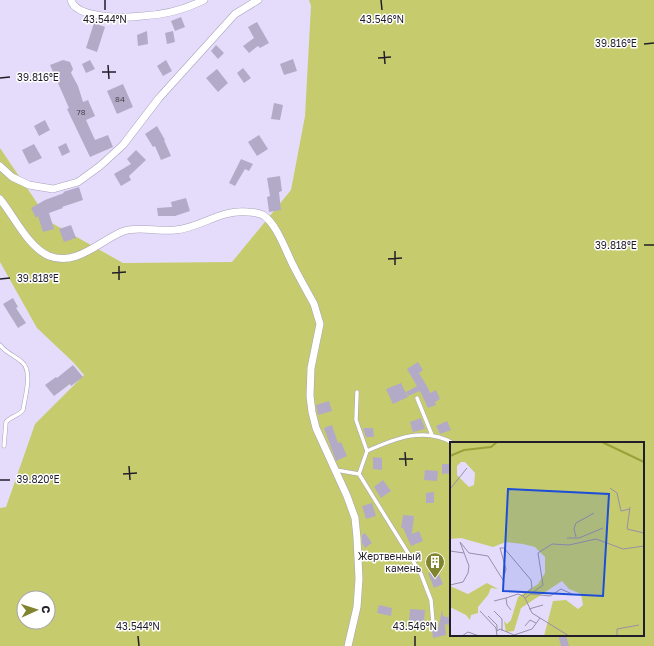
<svg xmlns="http://www.w3.org/2000/svg" width="654" height="646" viewBox="0 0 654 646" font-family="'Golos Text',sans-serif">
<style>
.green{fill:#c6cc6d;fill-rule:evenodd}
.building{fill:#b3aac7}
.lines{fill:none;stroke-linecap:round;stroke-linejoin:round}
.service-casing{stroke:#a9a1be;stroke-width:4.5}
.minor-casing{stroke:#a9a1be;stroke-width:8}
.service{stroke:#fff;stroke-width:3.5}
.minor{stroke:#fff;stroke-width:7}
.ticks{fill:none;stroke:#221e29;stroke-width:1.5}
.labels{text-anchor:middle;dominant-baseline:central;stroke-width:3;stroke-linejoin:round;paint-order:stroke}
.number-label{font-size:8px;fill:#464150}
.poi-label{font-size:10px;fill:#221e29;stroke:#fff;text-anchor:end}
.inset-river{fill:none;stroke:#9ba139;stroke-width:2}
.inset-road{fill:none;stroke:#9790a7;stroke-width:1}
.view{fill:#1d4ed8;fill-opacity:0.15;stroke:#1d4ed8;stroke-width:2}
.inset-edge{fill:none;stroke:#221e29;stroke-width:2}
.ticks-label{font-size:10px;text-anchor:middle;fill:#221e29;stroke:#fff;stroke-width:3;stroke-linejoin:round;paint-order:stroke}
</style>
<rect width="100%" height="100%" fill="#e5dcfb"/>
<path class="green" d="M309,0H654V646H0V508L6,507L35,424L84,375L73,362L37,328L0,262V148L50,222L123,263L232,262L291,190L305,116L311,6ZM451,443H643V635H451ZM24,598H48V622H24Z"/>
<path class="building" d="M181,17L185,27L175,31L171,21Z
M257,22L269,43L260,48L258,46L249,53L243,46L254,38L248,27Z
M94,23L105,27L97,52L86,48Z
M147,31L148,44L138,46L137,35Z
M173,31L175,42L167,44L165,33Z
M216,45L224,53L218,59L211,51Z
M293,59L297,71L284,75L280,64Z
M63,60L70,62L73,69L71,73L78,86L83,102L88,100L95,116L86,120L95,140L108,135L113,147L90,157L67,109L69,108L50,65Z
M90,60L95,69L86,73L82,64Z
M166,60L172,71L163,76L157,66Z
M243,68L251,78L244,83L237,73Z
M217,69L228,83L218,92L206,78Z
M123,84L133,107L117,114L107,91Z
M274,103L283,105L280,120L271,119Z
M45,120L50,130L39,136L34,126Z
M157,126L165,140H164L171,156L161,160L155,146L153,147L145,134Z
M259,135L268,149L257,156L248,142Z
M66,143L70,152L62,156L58,147Z
M34,144L42,158L29,164L22,150Z
M136,150L146,160L129,176L131,180L121,186L114,174L131,164L127,159Z
M241,159L253,164L249,171L245,169L235,186L229,183Z
M280,176L282,191L279,192L281,210L269,212L267,197L270,196L267,178Z
M79,187L83,200L62,207L63,208L49,213L54,229L43,232L38,216L36,218L31,208L45,200L64,193L63,192Z
M186,198L190,211L175,216H158L157,208L172,207L171,202Z
M71,225L76,238L64,242L59,229Z
M13,298L18,307L16,308L26,323L18,328L3,304Z
M418,362L423,370L419,373L428,388L430,393L436,390L440,399L435,402L436,405L428,408L420,391L408,396L406,392L417,386L407,369Z
M73,365L83,377L71,386L70,384L54,396L45,385L56,377L57,378Z
M401,383L408,397L393,404L386,389Z
M329,401L332,411L318,415L316,405Z
M421,418L425,429L413,432L410,422Z
M447,421L451,430L440,434L436,426Z
M332,425L338,443L341,442L347,456L336,461L324,428Z
M363,428H373L374,437H366Z
M373,457L382,458V470L373,469Z
M442,464H451V473L442,474Z
M425,470L438,471L437,481L424,480Z
M383,480L391,491L381,498L374,487Z
M434,492V503H426V493Z
M372,503L376,516L366,519L362,506Z
M403,515L414,516L412,534L419,531L423,541L411,546L403,528H401Z
M365,533L372,543L365,548L362,543V535Z
M437,570L443,584L434,588L428,573Z
M379,605L392,608L391,616L377,613Z
M410,609L425,610L424,622L409,621Z
M442,610L443,616L451,618L450,625L445,624L446,635L433,638L432,630L438,629Z
M558,635H566L569,646H561Z"/>
<g class="lines">
<g class="service-casing">
<path id="service" d="M0,345C7,354 14,355 22,362C33,371 25,397 23,410C19,416 11,416 6,422L4,446
M357,392L356,420L367,451L359,474L421,574L431,600L433,622
M417,398L432,435
M367,451C394,439 424,426 453,443
M336,470L359,474"/>
</g>
<g class="minor-casing">
<path id="minor" d="M71,0C76,19 126,18 142,16C163,15 186,9 204,0
M0,166L12,177L29,185L53,189L78,182L100,166L123,145L159,98L235,14L258,0
M0,199C14,216 28,247 49,256C77,267 100,240 124,231C138,226 160,232 175,230C201,228 220,209 248,212C253,212 258,213 263,215C277,224 286,252 294,267C300,279 307,291 314,304L320,324L311,368L310,396L312,412L316,428L347,496L355,518L357,538L359,579L357,607L348,646"/>
</g>
<use href="#service" class="service"/>
<use href="#minor" class="minor"/>
</g>
<path class="ticks" d="M105,0V10M381,0L382,10M644,44L654,43M384,51L385,64M378,58L391,57M108,65L109,79M102,72H116M0,78L10,77M644,245H654M395,251V265M388,259L402,258M119,266V280M112,273L126,272M0,279L10,278M405,452L406,466M399,459H413M129,466L130,480M123,474L137,473M0,480H10M138,636L139,646M415,636V646"/>
<defs>
<g id="building-pin" transform="scale(1)"><path d="M0 17L-7.5 6A9.5 9.5 0 1 1 7.5 6Z" fill="#80842f" stroke="#fff"/><path d="M-4-6H4V6H1V3H-1V6H-4ZM-2.5-4.3h1.7v1.8h-1.7ZM.8-4.3h1.7v1.8H.8ZM-2.5-1h1.7V.8h-1.7ZM.8-1h1.7V.8H.8Z" fill="#fff"/></g>
</defs>
<g fill-rule="evenodd">
<use href="#building-pin" x="435" y="562"/>
</g>
<g class="labels">
<g class="number-label">
<text x="120" y="99">84</text>
<text x="81" y="112">78</text>
</g>
<g class="poi-label">
<text x="421" y="556">Жертвенный<tspan x="421" dy="12">камень</tspan></text>
</g>
</g>
<g transform="translate(450 442)">
<rect width="194" height="194" fill="#e5dcfb"/>
<path d="M0,0H194V194H94L103,159L116,158L128,167L133,163L131,152L119,147L112,139L71,166L64,189L56,190L54,179L57,182L61,178L68,155L88,142L95,131V115L85,105L73,102L56,100L43,105L11,96L0,97ZM11,20H15L25,31L24,43L19,45L7,33V24ZM37,141L48,147L41,146L38,153L28,165V171L21,173L20,178L16,173L0,165V144L18,152Z" fill="#c6cc6d" fill-rule="evenodd"/>
<path class="inset-river" d="M152,0L194,20M0,14L14,8L41,5L47,0"/>
<path class="inset-road" d="M160,46L167,51L171,69L180,67M0,47L17,26M180,65L177,87L194,91M126,95L124,87L126,81L144,71M117,96H129L153,86M0,109L14,111M0,143L13,140L18,131L19,124L10,100L19,111L38,114L53,138L56,127L50,106H54L81,138L82,146L73,154L75,156L93,143L88,111L102,102L119,103L146,97L173,107L194,104M81,152L100,154L111,147L122,152M75,156L82,171L119,194M44,159L56,156M79,167L93,163M61,168L57,163L56,156L68,152L73,154M30,169L46,186L47,194M44,169L52,177V189M38,174L47,183V189L50,187L64,193L82,187L90,176M75,184L80,178L86,181M12,194L18,190L29,194M167,194V187L189,183"/>
<path class="view" d="M58,47L159,52L153,154L53,149Z"/>
<rect width="194" height="194" class="inset-edge"/>
</g>
<g class="ticks-label">
<text x="105" y="23">43.544°N</text>
<text x="382" y="23">43.546°N</text>
<text x="616" y="47">39.816°E</text>
<text x="38" y="81">39.816°E</text>
<text x="616" y="249">39.818°E</text>
<text x="38" y="282">39.818°E</text>
<text x="38" y="483">39.820°E</text>
<text x="138" y="630">43.544°N</text>
<text x="415" y="630">43.546°N</text>
</g>
<g transform="translate(36 610) rotate(87)"><circle r="19" fill="#ffffff" stroke="#a7a5a9"/>
<path d="M0-3L7 15L0 10L-7 15Z" fill="#80842f"/>
<text y="-6" font-size="11" font-weight="bold" text-anchor="middle" fill="#221e29">С</text>
</g>
</svg>
